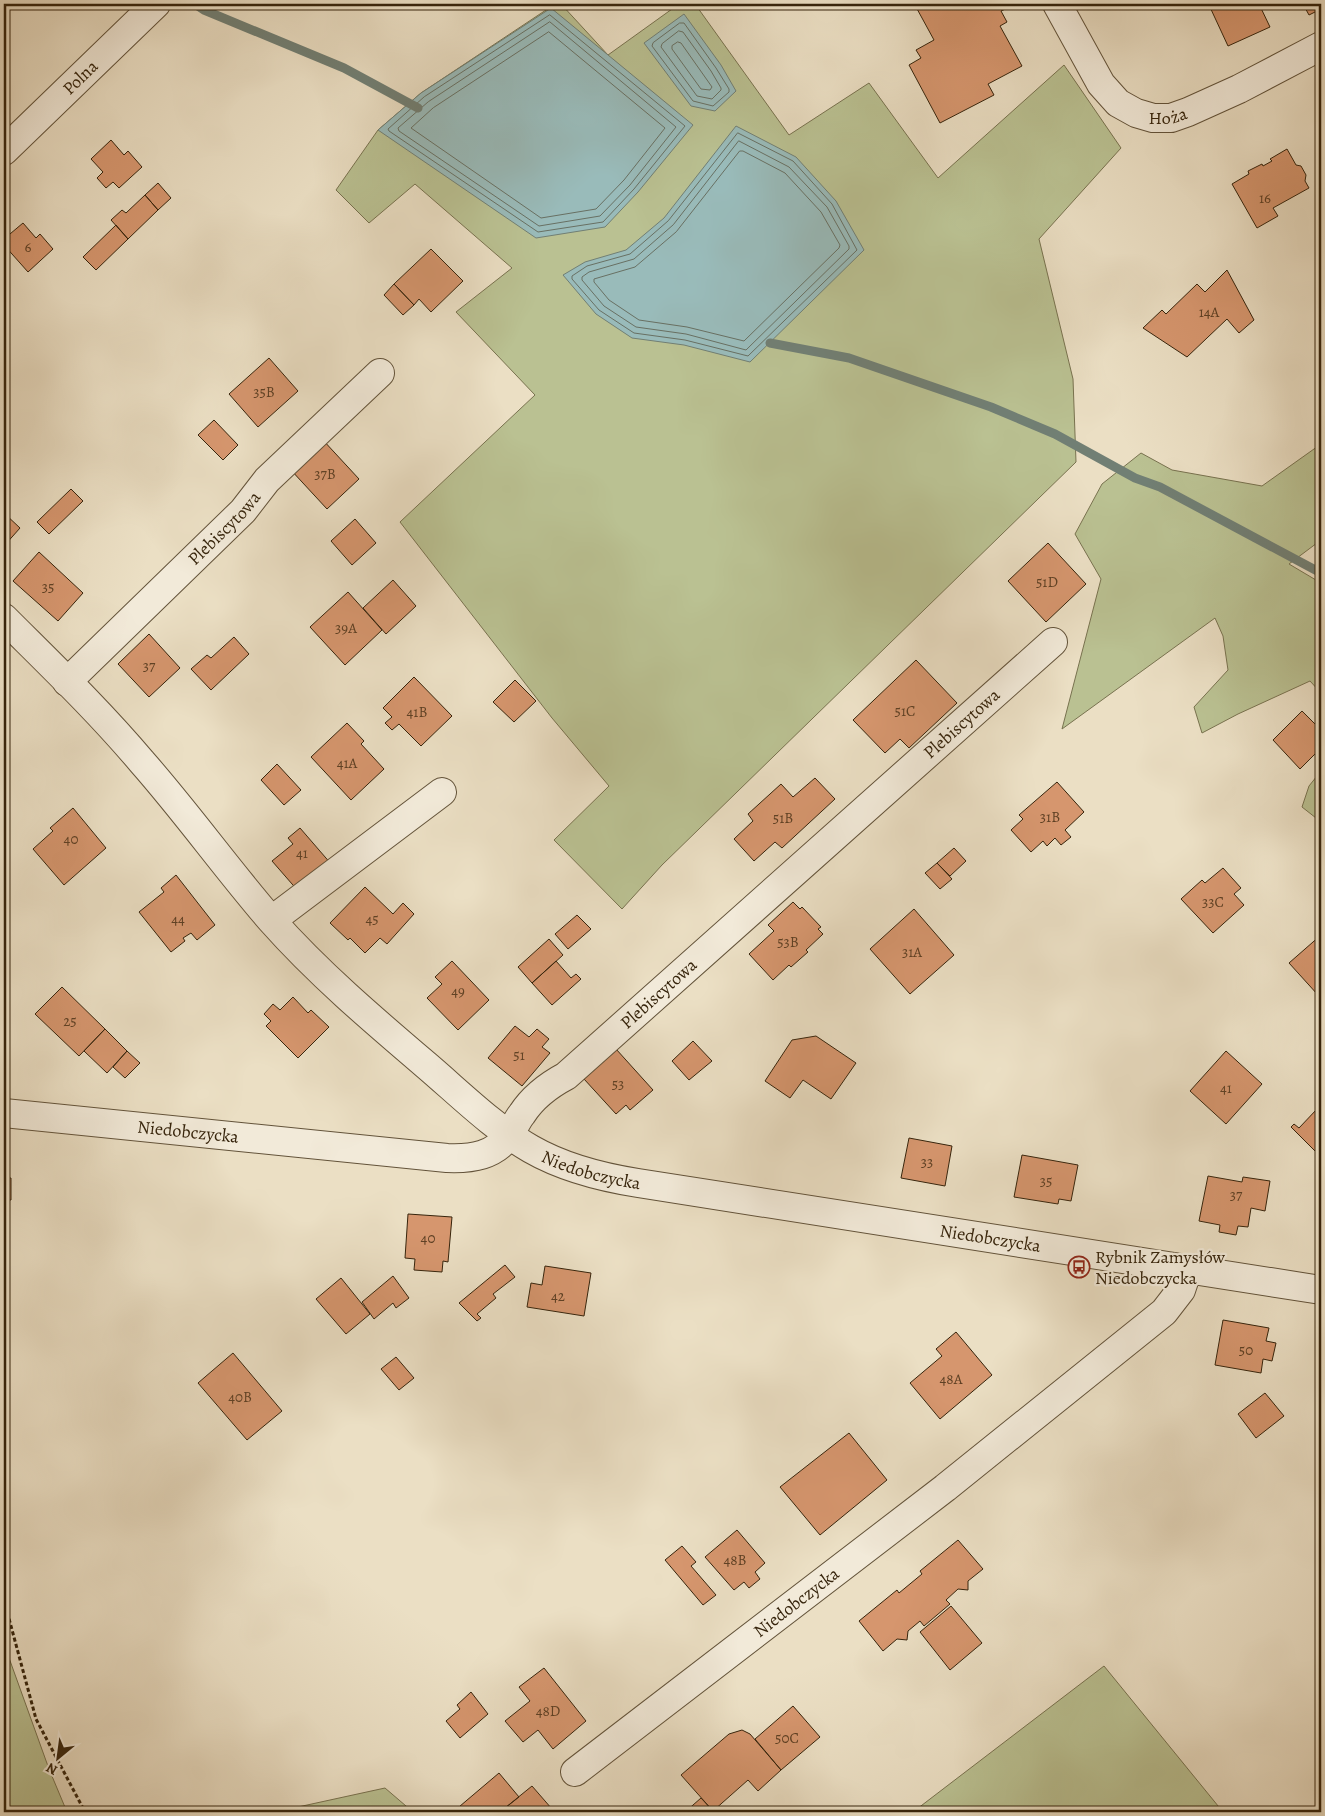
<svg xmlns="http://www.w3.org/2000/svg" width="1325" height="1816" viewBox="0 0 1325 1816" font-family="Alegreya,serif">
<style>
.green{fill:#bac192;stroke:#78724f}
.water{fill:#99bbba;stroke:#717f74}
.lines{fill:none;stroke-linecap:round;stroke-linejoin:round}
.shore{stroke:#687063;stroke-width:1}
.stream{stroke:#717f74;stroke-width:9}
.building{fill:#d6966e;stroke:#36240c}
.minor-casing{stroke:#63533a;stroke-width:30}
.path{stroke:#36240c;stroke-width:3;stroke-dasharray:4 2.5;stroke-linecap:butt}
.minor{stroke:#f2ead9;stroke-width:28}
.labels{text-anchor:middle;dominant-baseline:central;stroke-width:4.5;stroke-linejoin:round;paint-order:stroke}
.number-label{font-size:15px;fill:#5e4024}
.street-label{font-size:18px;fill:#36240c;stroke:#f2ead9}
.poi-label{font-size:18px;fill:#36240c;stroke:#f2ead9;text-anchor:start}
</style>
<rect width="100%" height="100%" fill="#ebdfc4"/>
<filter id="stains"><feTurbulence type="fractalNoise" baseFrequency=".004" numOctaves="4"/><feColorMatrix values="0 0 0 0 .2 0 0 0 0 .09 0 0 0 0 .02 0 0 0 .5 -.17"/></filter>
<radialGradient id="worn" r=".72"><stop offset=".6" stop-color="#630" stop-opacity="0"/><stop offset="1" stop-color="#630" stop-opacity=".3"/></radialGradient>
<path class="green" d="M555,4H561L608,55L679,4H695L789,135L869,83L938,178L1064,65L1121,148L1039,239L1073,379L1076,462L662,865L622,909L554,840L609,786L552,718L400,522L535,395L456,312L512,268L415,184L369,223L336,190L378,130L421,93Z
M1321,444V540L1289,564L1321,583V693L1310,681L1238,714L1202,733L1194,707L1228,670L1223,636L1215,618L1062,729L1101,579L1075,534L1102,484L1141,453L1172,470L1262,486Z
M1321,771V820L1316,818L1302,807L1309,786Z
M4,1644L49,1769L67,1812H4Z
M1104,1666L1223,1812H913Z
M385,1788L413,1812H275Z"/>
<path class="water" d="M551,8L693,125L638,192L605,227L536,238L378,130L421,93Z
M684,14L721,65L736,91L715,111L691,106L644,43Z
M736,126L796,157L836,201L864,250L750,362L684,345L632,338L596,314L563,275L585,262L626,250L664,218Z"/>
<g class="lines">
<path class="shore" d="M550,15L685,126L634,189L603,222L538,232L389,131L388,129L424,97Z
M550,22L676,127L630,185L600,216L539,226L399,131L398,128L428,102Z
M680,23H684L716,68L729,89V92L713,106L693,101L652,46L653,43Z
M679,31L683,32L711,71L721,88V90L712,99L697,96L661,47L662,44Z
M549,32L665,128L624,180L596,209L541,218L411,128L433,108Z
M678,42L681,43L712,87L710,90L701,89L672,49V46Z
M738,133L793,161L832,204L857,250L748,356L685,340L634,333L599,310L572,279V276L587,266L630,254L668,221Z
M739,141L789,167L827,207L849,246V249L746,350L686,334L636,327L604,306L582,280V277L589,272L634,259L673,225Z
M740,151H743L785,173L821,212L840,245L839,248L744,341L687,327L639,320L609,300L594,282V279L635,267L676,232Z"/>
<path class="stream" d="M195,4L204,10L344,68L418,108
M770,343L849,358L991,407L1055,434L1135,478L1160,487L1321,573"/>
</g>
<path class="building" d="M923,4H1008L1010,7L1001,11L1007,22L1000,26L1022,66L988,84L994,95L940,123L909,65L921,58L916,50L934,40L916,7Z
M1211,4H1259L1270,27L1228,46L1209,5Z
M1303,4H1321V9L1309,15Z
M111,140L124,155L128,151L142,167L119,188L113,182L106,188L97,178L103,172L91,159Z
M1287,149L1296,165L1301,166L1306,175L1305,181L1309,188L1273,208L1278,216L1257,228L1232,184L1249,174L1248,171L1262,164L1263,166L1272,161L1270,159Z
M158,183L171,198L158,210L145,195Z
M145,195L158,210L128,239L111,220L122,210L126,213Z
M23,223L36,238L40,234L53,249L28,272L4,245V239Z
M116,225L128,239L96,270L83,257Z
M431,249L463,281L431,312L419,299L414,305L394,284Z
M1227,270L1254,320L1239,333L1227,319L1187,357L1143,328L1162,310L1166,314L1197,284L1205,292Z
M394,284L414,305L403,315L384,295Z
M269,358L298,391L258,427L229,394Z
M214,420L238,445L223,460L198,435Z
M322,439L359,479L327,509L290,469Z
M71,489L83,501L49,534L37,522Z
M4,513L20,528L4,546Z
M355,519L376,543L352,565L331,541Z
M1048,543L1086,584L1046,622L1008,581Z
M39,552L83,593L58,621L13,581Z
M393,580L416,606L386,634L363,608Z
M348,592L382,630L345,665L310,627Z
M149,634L180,668L149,697L118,664Z
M234,637L249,654L211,690L191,669L207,655L211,658Z
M916,660L957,703L909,748L900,739L885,753L853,720Z
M414,677L452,716L421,746L399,724L392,730L385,723L392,717L383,708Z
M515,680L536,701L514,722L493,702Z
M1302,711L1321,730V748L1300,769L1273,740Z
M347,723L364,741L361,744L384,769L351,800L311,757Z
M277,764L301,790L284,805L261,780Z
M815,778L835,799L782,848L775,842L754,861L734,839L753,821L748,814L781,784L793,797Z
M1057,782L1084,812L1065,830L1071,837L1061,845L1055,838L1047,846L1043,841L1031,852L1011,830L1023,819L1019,815Z
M73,808L106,848L64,885L33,849L53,831L50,828Z
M300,828L332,865L299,892L272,861L293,844L288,838Z
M954,848L966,861L950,876L937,863Z
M937,863L952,879L940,889L925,873Z
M1223,868L1241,888L1234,894L1244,905L1213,933L1181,899L1202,880L1205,883Z
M176,875L215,925L197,940L191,933L183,938L185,941L171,952L139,912L164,892L161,888Z
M365,887L393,914L403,903L414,914L387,944L380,938L365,953L350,938L348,940L330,923Z
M793,902L800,909L802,907L821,927L818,929L823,934L806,950L808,952L791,967L789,965L773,980L749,954L774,931L768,925Z
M914,909L954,955L910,994L870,949Z
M577,915L591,929L568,949L555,934Z
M1321,935V991L1318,995L1289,963Z
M549,939L563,955L532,983L518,967Z
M452,961L489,1000L458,1030L427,998L442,984L435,977Z
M556,961L571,978L576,974L581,979L552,1005L532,983Z
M62,987L105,1029L79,1056L35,1014Z
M293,997L308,1013L311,1010L329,1027L298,1058L266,1026L271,1021L264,1014L273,1004L280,1010Z
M515,1026L529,1037L537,1029L549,1039L542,1047L550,1053L522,1086L488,1058Z
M105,1029L127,1051L107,1073L84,1051Z
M816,1036L856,1063L831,1099L803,1080L790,1098L765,1081L792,1040Z
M693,1041L712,1061L689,1080L672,1061Z
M616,1049L653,1090L630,1110L626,1105L616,1114L584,1079Z
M127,1051L140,1063L125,1078L113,1067Z
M1226,1051L1262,1084L1226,1124L1190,1091Z
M1317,1109L1321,1113V1157L1291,1127L1294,1124L1299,1128Z
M909,1138L952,1146L945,1186L901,1178Z
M1022,1155L1078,1165L1071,1201L1059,1199L1058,1204L1014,1197Z
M1208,1176L1242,1182L1243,1177L1270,1181L1265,1211L1251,1208L1248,1227L1238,1226L1236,1235L1219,1232L1220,1225L1199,1221Z
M4,1178H11V1200H4Z
M408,1214L452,1217L448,1262L443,1261L442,1272L414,1270L415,1259L405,1258Z
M505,1265L515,1277L493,1294L496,1298L477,1314L481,1318L477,1321L459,1303Z
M545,1266L591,1273L584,1316L527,1307L531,1283L542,1285Z
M393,1276L409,1298L396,1308L393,1303L374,1319L362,1302Z
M341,1278L370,1314L346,1334L316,1299Z
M1223,1320L1269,1328L1266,1341L1276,1343L1272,1361L1263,1359L1261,1373L1215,1365Z
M956,1332L992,1375L940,1419L910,1383L942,1356L936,1349Z
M233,1353L282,1411L247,1440L198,1383Z
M396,1357L414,1378L399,1390L381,1369Z
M1265,1393L1284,1416L1256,1438L1238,1414Z
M849,1433L887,1480L820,1535L780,1487Z
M737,1530L765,1563L755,1572L760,1579L749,1588L744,1582L734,1590L705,1557Z
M958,1540L983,1569L968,1581V1590L958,1589L946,1600L950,1604L924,1626L920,1621L908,1631L907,1640L897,1639L883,1651L859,1621L897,1590L899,1593L922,1574L920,1571Z
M682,1546L696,1562L691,1566L716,1595L703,1605L665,1560Z
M951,1606L982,1643L950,1670L920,1632Z
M544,1668L586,1721L553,1749L538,1730L523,1742L505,1721L530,1701L519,1687Z
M471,1692L488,1714L460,1738L446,1721L460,1709L457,1705Z
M793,1706L820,1737L781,1770L755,1739Z
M742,1730L750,1734L781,1770L758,1791L748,1780L713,1811L681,1775L729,1734Z
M499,1773L519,1797L500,1812H453Z
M532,1786L552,1809L548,1812H500Z
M701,1798L714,1812H685Z"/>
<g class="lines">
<g class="minor-casing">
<g id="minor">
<path id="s1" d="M1057,4L1101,84L1118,103L1136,113L1153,118H1171L1188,112L1239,89L1321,46"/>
<path id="s2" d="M4,151L156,4"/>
<path id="s3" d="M4,618C51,665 99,711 142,762C187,813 226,868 271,920C318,973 372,1019 426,1065C460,1094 493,1127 531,1149C564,1168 600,1177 638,1183L1321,1290"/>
<path id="s4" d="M67,682L243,511L267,480L380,373"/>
<path d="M272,920L442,792"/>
<path id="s5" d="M4,1113L447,1158C472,1159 495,1156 510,1134C514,1128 517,1120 522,1114C533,1097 549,1085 566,1076L1053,642"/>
<path id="s6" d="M575,1772L945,1488L1164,1312L1181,1290L1188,1269"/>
</g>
</g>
<path class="path" d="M4,1600L36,1719L85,1812"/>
<use href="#minor" class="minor"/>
</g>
<defs>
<g id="bus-ring" transform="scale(1.125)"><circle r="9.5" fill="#f2ead9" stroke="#8f2418" stroke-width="1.5"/><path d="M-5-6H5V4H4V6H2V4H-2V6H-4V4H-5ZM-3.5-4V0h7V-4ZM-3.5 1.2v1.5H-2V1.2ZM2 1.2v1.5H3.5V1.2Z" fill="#8f2418"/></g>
</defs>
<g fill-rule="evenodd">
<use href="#bus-ring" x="1079" y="1267"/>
</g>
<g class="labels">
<g class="number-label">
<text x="1265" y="198">16</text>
<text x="28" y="247">6</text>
<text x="1209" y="312">14A</text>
<text x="264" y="392">35B</text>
<text x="325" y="474">37B</text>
<text x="1047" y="582">51D</text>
<text x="48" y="587">35</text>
<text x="346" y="628">39A</text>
<text x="149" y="666">37</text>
<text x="905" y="711">51C</text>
<text x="417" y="712">41B</text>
<text x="347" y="763">41A</text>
<text x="1050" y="817">31B</text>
<text x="783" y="818">51B</text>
<text x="71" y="839">40</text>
<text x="302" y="853">41</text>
<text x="1213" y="902">33C</text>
<text x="178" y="919">44</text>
<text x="372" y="919">45</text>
<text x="788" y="942">53B</text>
<text x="912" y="952">31A</text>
<text x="458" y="991">49</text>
<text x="70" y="1021">25</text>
<text x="519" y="1055">51</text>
<text x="618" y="1084">53</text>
<text x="1226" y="1088">41</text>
<text x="927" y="1162">33</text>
<text x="1046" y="1181">35</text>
<text x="1236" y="1195">37</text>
<text x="428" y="1238">40</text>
<text x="558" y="1296">42</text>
<text x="1246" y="1350">50</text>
<text x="951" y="1379">48A</text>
<text x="240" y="1397">40B</text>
<text x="735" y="1560">48B</text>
<text x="548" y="1711">48D</text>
<text x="787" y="1738">50C</text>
</g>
<g class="street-label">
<text stroke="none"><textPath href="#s2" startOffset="106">Polna</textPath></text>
<text stroke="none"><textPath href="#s1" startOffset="170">Hoża</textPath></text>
<text stroke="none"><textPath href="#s4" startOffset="220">Plebiscytowa</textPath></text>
<text stroke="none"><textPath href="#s5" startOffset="1128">Plebiscytowa</textPath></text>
<text stroke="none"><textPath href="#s5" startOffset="722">Plebiscytowa</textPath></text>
<text stroke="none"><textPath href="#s5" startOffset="185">Niedobczycka</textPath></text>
<text stroke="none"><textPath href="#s3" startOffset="815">Niedobczycka</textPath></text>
<text stroke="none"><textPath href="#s3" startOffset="1220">Niedobczycka</textPath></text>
<text stroke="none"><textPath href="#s6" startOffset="279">Niedobczycka</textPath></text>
</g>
<g class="poi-label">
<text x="1095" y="1257">Rybnik Zamysłów<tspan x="1095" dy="21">Niedobczycka</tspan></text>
</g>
</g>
<rect width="1325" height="1816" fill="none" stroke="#ebdfc4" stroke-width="20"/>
<rect x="5" y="5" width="1315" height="1806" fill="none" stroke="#36240c" stroke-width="2.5"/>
<rect x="10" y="10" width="1305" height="1796" fill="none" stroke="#36240c"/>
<g transform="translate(58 1758) rotate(209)" stroke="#f2ead9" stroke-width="4" paint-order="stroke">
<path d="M0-4L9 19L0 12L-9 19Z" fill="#36240c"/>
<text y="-8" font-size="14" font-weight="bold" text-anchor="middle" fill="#36240c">N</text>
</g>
<rect width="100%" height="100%" filter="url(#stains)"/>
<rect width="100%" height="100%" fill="url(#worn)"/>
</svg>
